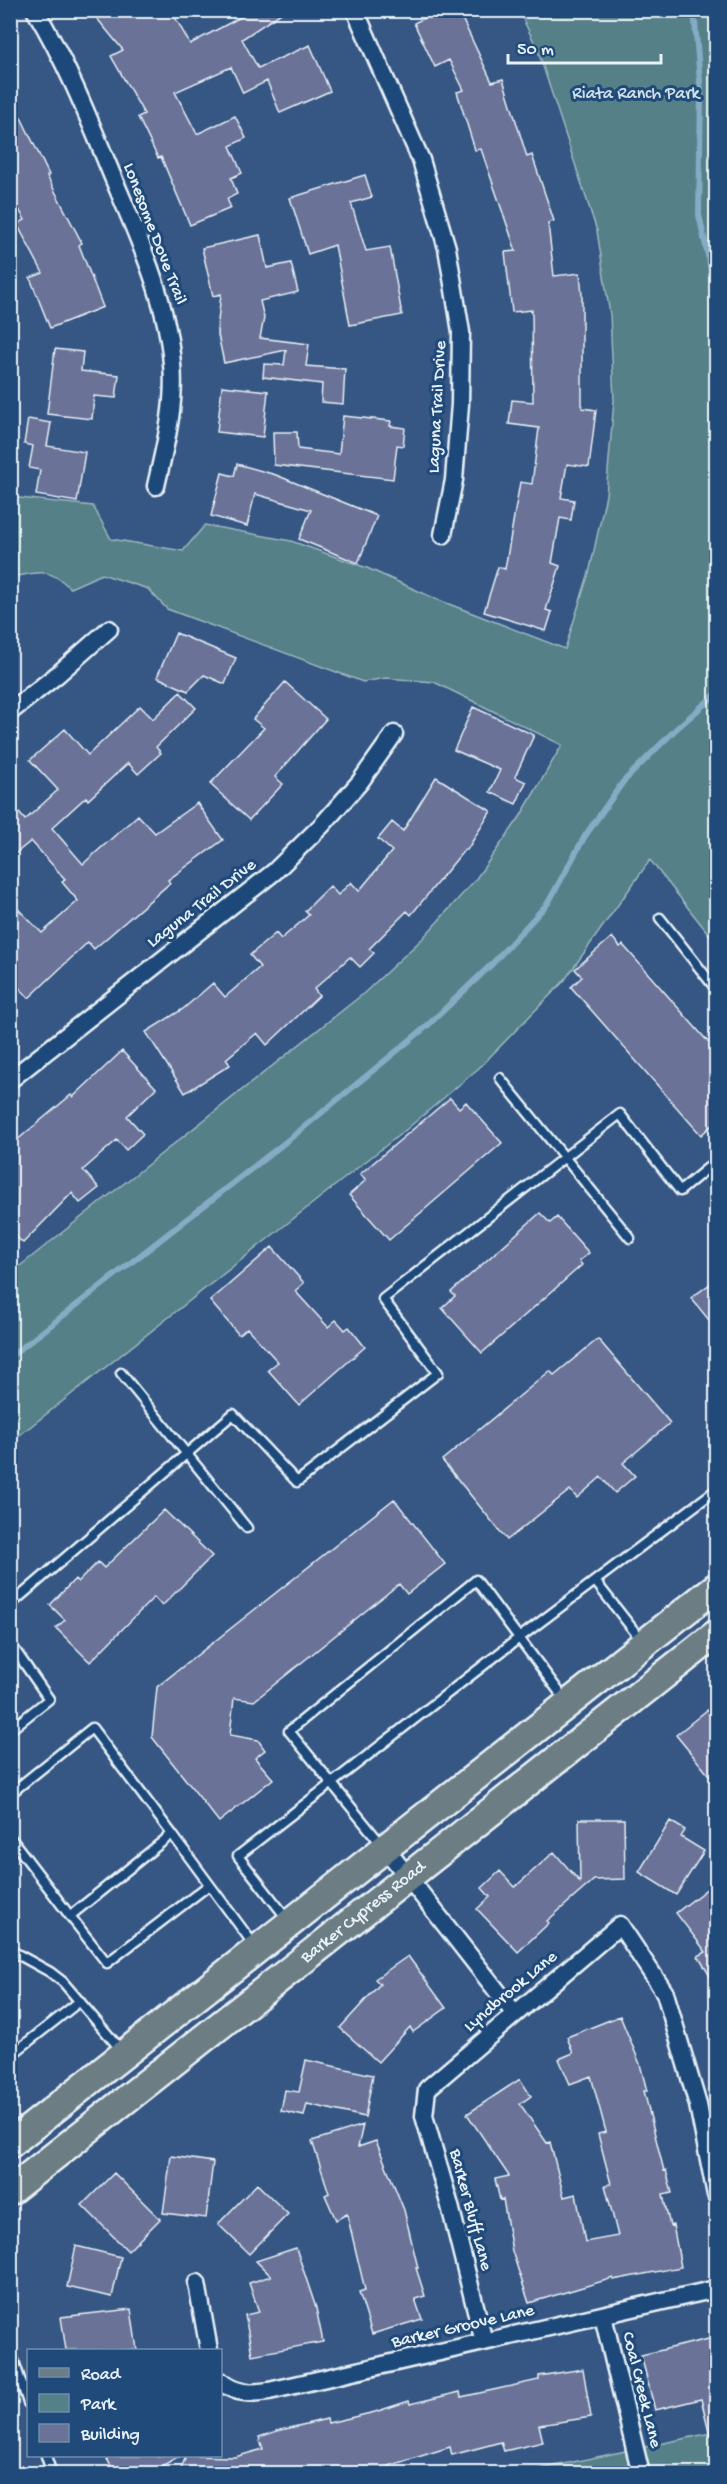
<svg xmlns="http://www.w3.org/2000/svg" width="727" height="2484" viewBox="0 0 727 2484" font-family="'Gochi Hand',sans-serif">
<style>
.green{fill:#548088;stroke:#9eb8c0;stroke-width:1.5}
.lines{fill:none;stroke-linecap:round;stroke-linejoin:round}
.stream{stroke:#86abc4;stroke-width:6}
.building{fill:#6a7297;stroke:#e8f1f8;stroke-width:1.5}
.service-casing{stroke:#e8f1f8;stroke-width:13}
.minor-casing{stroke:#e8f1f8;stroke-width:21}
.primary-casing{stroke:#e8f1f8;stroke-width:32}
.service{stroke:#1f4a7a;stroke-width:8}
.minor{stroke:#1f4a7a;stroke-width:16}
.primary{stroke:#6c7e84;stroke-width:27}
.labels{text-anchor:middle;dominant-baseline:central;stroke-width:6;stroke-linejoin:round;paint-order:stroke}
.park-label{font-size:18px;fill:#d2e0e7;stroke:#1f4a7a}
.street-label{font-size:18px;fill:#e8f1f8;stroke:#1f4a7a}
</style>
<rect width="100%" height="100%" fill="#365683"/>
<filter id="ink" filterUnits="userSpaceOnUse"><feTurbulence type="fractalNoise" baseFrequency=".0167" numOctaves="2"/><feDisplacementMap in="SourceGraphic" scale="12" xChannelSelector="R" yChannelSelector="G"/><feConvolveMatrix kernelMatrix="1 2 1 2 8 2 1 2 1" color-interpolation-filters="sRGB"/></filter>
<g filter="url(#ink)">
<path class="green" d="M519,11H716V943L650,860L564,981L479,1068L408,1128L11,1442V1273L363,994L422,939L475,880L520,817L562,745L434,682L386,678L363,682L167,609L148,589L102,574L70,588C47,566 40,573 11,577V497L93,506L111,539L183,551L205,525L291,541L367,568L436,599L565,649L590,569L606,495L614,400L610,315L597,231L537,48Z
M716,2432V2473H521Z"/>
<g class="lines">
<path class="stream" d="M694,10L701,93L699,215L716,292
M10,1357L292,1137L426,1027L492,964L548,903L585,836L623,782L676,729L716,694"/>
</g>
<path class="building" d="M90,10H171L190,44L254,10H286L242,39L258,68L310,45L330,91L280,113L267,81L243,93L231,67L175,92L197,134L235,116L246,138L230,146L242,173L231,178L237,194L227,199L231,208L190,225L161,157L158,158L138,117L144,114L111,56L123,50Z
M440,10H458L492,82L503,79L527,157L532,155L554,221L548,223L554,276L580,273L582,295V408L596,410L589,467L567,464L561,498L574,500L571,520L560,518L552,563L560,566L546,610L552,612L546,631L484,612L498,567L505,569L520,482L532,484L539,428L509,424L512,400L533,402L532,310L512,312L505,252L516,251L481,149L475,150L457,92L464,90L449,60L435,67L414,23Z
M10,95L49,175L47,176L82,243L79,245L103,307L50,328L30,278L43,273L17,224L25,220L10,194Z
M365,175L372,197L351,203L366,251L390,247L402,315L350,325L335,245L308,254L290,198Z
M260,235L267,268L291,263L298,292L260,301L264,318L260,338L309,344L306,366L345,369L343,404L321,402L322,384L263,377L264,364L284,365L286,350L224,363L217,330L221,294L213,296L202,248Z
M55,349L83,352L81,371L119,375L116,398L94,396L92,419L47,414Z
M222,386L268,391L263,437L217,432Z
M343,416L391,421L390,426L405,428L403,446L397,445L393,479L274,465L273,432H297L298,449L339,454Z
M28,419L51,423L47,446L85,452L77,502L36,495L40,470L29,468L33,446L24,444Z
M237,464L276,475L377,516L358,563L299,539L311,510L255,494L247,526L211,516L222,473L234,476Z
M176,633L236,658L225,684L204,675L188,691L157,677Z
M285,682L326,719L275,777L283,784L249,820L210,784L264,728L253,719Z
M180,692L196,708L156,747L161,753L138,774L128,763L88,800L86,797L52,828L83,864L138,815L155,833L197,803L223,840L168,880L170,883L94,949L88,942L29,998L10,978V901L42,933L78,901L62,882L65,879L31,841L10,858V802L25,820L58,790L30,760L65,729L88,755L140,706L153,719Z
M473,707L534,735L515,777L526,782L516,804L490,792L500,770L454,750Z
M436,777L491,811L467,850L465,849L411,915L407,911L369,949L374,953L360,967L350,957L314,989L319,996L267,1045L257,1033L226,1059L230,1065L185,1093L146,1032L183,1009L213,983L225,997L260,967L250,955L276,933L281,939L309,915L305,911L330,886L338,895L351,882L359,891L392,851L378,839L392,822L403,831Z
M612,937L620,947L623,945L717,1052V1121L701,1135L571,987L582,977L575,969Z
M122,1051L156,1088L127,1116L143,1134L126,1150L117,1140L83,1170L99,1188L80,1203L72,1193L23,1243L10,1231V1146L71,1095L73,1097Z
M450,1098L459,1108L466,1102L502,1143L389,1240L349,1195L366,1180L360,1174Z
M540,1213L550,1223L557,1217L589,1253L579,1261L582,1265L482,1353L442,1308L455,1296L451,1292Z
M272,1247L304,1283L295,1291L328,1327L336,1320L345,1330L349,1327L365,1347L299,1405L268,1370L278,1362L247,1328L239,1335L210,1301Z
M717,1279V1330L691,1298Z
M598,1339L670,1423L623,1463L635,1476L615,1493L601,1477L577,1498L570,1490L507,1540L442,1460L550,1371L554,1375Z
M394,1499L445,1564L407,1594L399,1584L254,1701L234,1698L230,1735L258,1740L265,1750L255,1758L273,1779L219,1822L152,1737L157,1687Z
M164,1510L212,1556L162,1606L154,1597L90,1662L56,1628L65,1620L50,1605L75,1579L78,1582L98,1562L104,1568Z
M717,1702V1785L676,1735Z
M579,1819H624L625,1879L594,1880L547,1921L549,1923L518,1952L477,1909L490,1897L482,1888L500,1871L515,1887L554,1852L580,1882Z
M670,1821L685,1830L681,1837L704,1851L676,1895L639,1872Z
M717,1881V1988L698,1956L706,1952L676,1913Z
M408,1956L446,2008L413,2032L410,2027L378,2062L340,2028L380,1984L375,1979Z
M620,2016L640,2064L647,2091H644L664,2171L666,2170L672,2193L663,2195L670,2226L673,2225L681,2267L613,2280V2278L529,2303L512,2251L503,2199L500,2200L495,2179L509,2176L467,2114L520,2079L531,2096L520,2104L547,2143L550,2142L564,2197L576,2194L585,2242L618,2236L605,2185L611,2184L598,2134L606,2132L591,2076L570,2084L559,2059L573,2053L567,2037Z
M306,2060L373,2075L365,2117L307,2104L304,2116L281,2111L285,2090L299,2092Z
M363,2125L358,2147L376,2141L404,2210L418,2268H416L425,2296L415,2299L422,2319L372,2334L359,2292L365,2290L347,2214L336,2220L325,2195L329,2193L312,2141Z
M171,2156L213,2162L206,2218L163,2213Z
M114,2173L160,2219L128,2251L82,2205Z
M257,2184L288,2214L249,2254L218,2224Z
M76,2246L121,2257L112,2297L67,2287Z
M296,2248L316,2308L323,2342L252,2355L245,2315L259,2312L249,2283L271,2276L256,2261Z
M131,2309L137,2350H66L61,2317Z
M713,2338L717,2351V2434L710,2435L701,2399L655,2410L641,2355Z
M583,2369L591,2417L539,2425L543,2442L504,2451L501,2442L452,2455L450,2447L389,2466L390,2471L378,2474H179L186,2456L235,2457L263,2449L259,2437L277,2431L327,2419L328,2423L375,2412L409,2401L410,2404L460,2392L461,2397L539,2380V2376Z
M105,2456H181L150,2474H116Z"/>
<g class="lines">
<g class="service-casing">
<path id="service" d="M660,918L716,989
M500,1078L630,1238
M121,1373L247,1528
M595,1581L642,1641
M10,1605L233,1414L297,1482L438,1373L383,1299L620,1114L680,1191L716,1161
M10,1643L49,1699L10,1730
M10,1794L92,1728L172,1834
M10,1837L70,1916
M382,1845L289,1731L476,1580L566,1701
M209,1885L107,1963L70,1916L172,1834L254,1945
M289,1921L238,1856L519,1638L716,1490
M10,1950L50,1972L63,1982L122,2051
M10,2056L80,2001
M10,2349L28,2403
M46,2456L52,2474"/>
</g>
<g class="minor-casing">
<path id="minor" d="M35,10C66,61 89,119 112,175C137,235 167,298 172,364C176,405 165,446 156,486
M355,10L421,160L447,248L461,332L460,404L454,480L443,535
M10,712L58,674L109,629
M10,1080L274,872L322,825L360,782L394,734
M386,1849L515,2014
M197,2283L209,2350
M603,2316L641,2474
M484,2342L450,2206L424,2116L427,2089L620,1925L665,1993L698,2105L716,2195
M220,2381C236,2394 250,2394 269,2391L716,2289"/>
</g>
<g class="primary-casing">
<g id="primary">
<path d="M10,2144L716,1587"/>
<path id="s1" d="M10,2191L716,1634"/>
</g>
</g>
<use href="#service" class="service"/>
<use href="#minor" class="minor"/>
<use href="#primary" class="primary"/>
</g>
</g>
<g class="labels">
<g class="park-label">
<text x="636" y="94">Riata Ranch Park</text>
</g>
<g class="street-label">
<text transform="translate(154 234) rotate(69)">Lonesome Dove Trail</text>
<text transform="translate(438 407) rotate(-87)">Laguna Trail Drive</text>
<text transform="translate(202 904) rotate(-38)">Laguna Trail Drive</text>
<text stroke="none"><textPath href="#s1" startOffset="450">Barker Cypress Road</textPath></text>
<text transform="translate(511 1992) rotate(-40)">Lyndbrook Lane</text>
<text transform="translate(470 2210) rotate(75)">Barker Bluff Lane</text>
<text transform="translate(463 2327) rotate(-13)">Barker Groove Lane</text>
<text transform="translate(641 2390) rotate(76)">Coal Creek Lane</text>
</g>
</g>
<rect width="727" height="2484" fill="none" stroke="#1f4a7a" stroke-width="36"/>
<rect x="18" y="18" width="691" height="2448" fill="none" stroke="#e8f1f8" stroke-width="2" filter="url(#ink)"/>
<rect x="27" y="2349" width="195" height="108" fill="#1f4a7a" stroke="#6f8dac" stroke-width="1.5"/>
<rect x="39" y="2368" width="30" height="9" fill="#6c7e84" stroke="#6f8dac" stroke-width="1.5"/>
<text x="81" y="2379" font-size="18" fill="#e8f1f8">Road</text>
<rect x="39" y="2394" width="30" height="18" fill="#548088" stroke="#6f8dac" stroke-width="1.5"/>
<text x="81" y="2409" font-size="18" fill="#e8f1f8">Park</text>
<rect x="39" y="2424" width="30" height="18" fill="#6a7297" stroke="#6f8dac" stroke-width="1.5"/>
<text x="81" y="2439" font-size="18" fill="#e8f1f8">Building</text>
<path d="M508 54v9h153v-9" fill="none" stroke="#e8f1f8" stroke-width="3"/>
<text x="517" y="54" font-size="18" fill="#e8f1f8" stroke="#1f4a7a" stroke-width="4.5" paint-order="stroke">50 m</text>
</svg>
